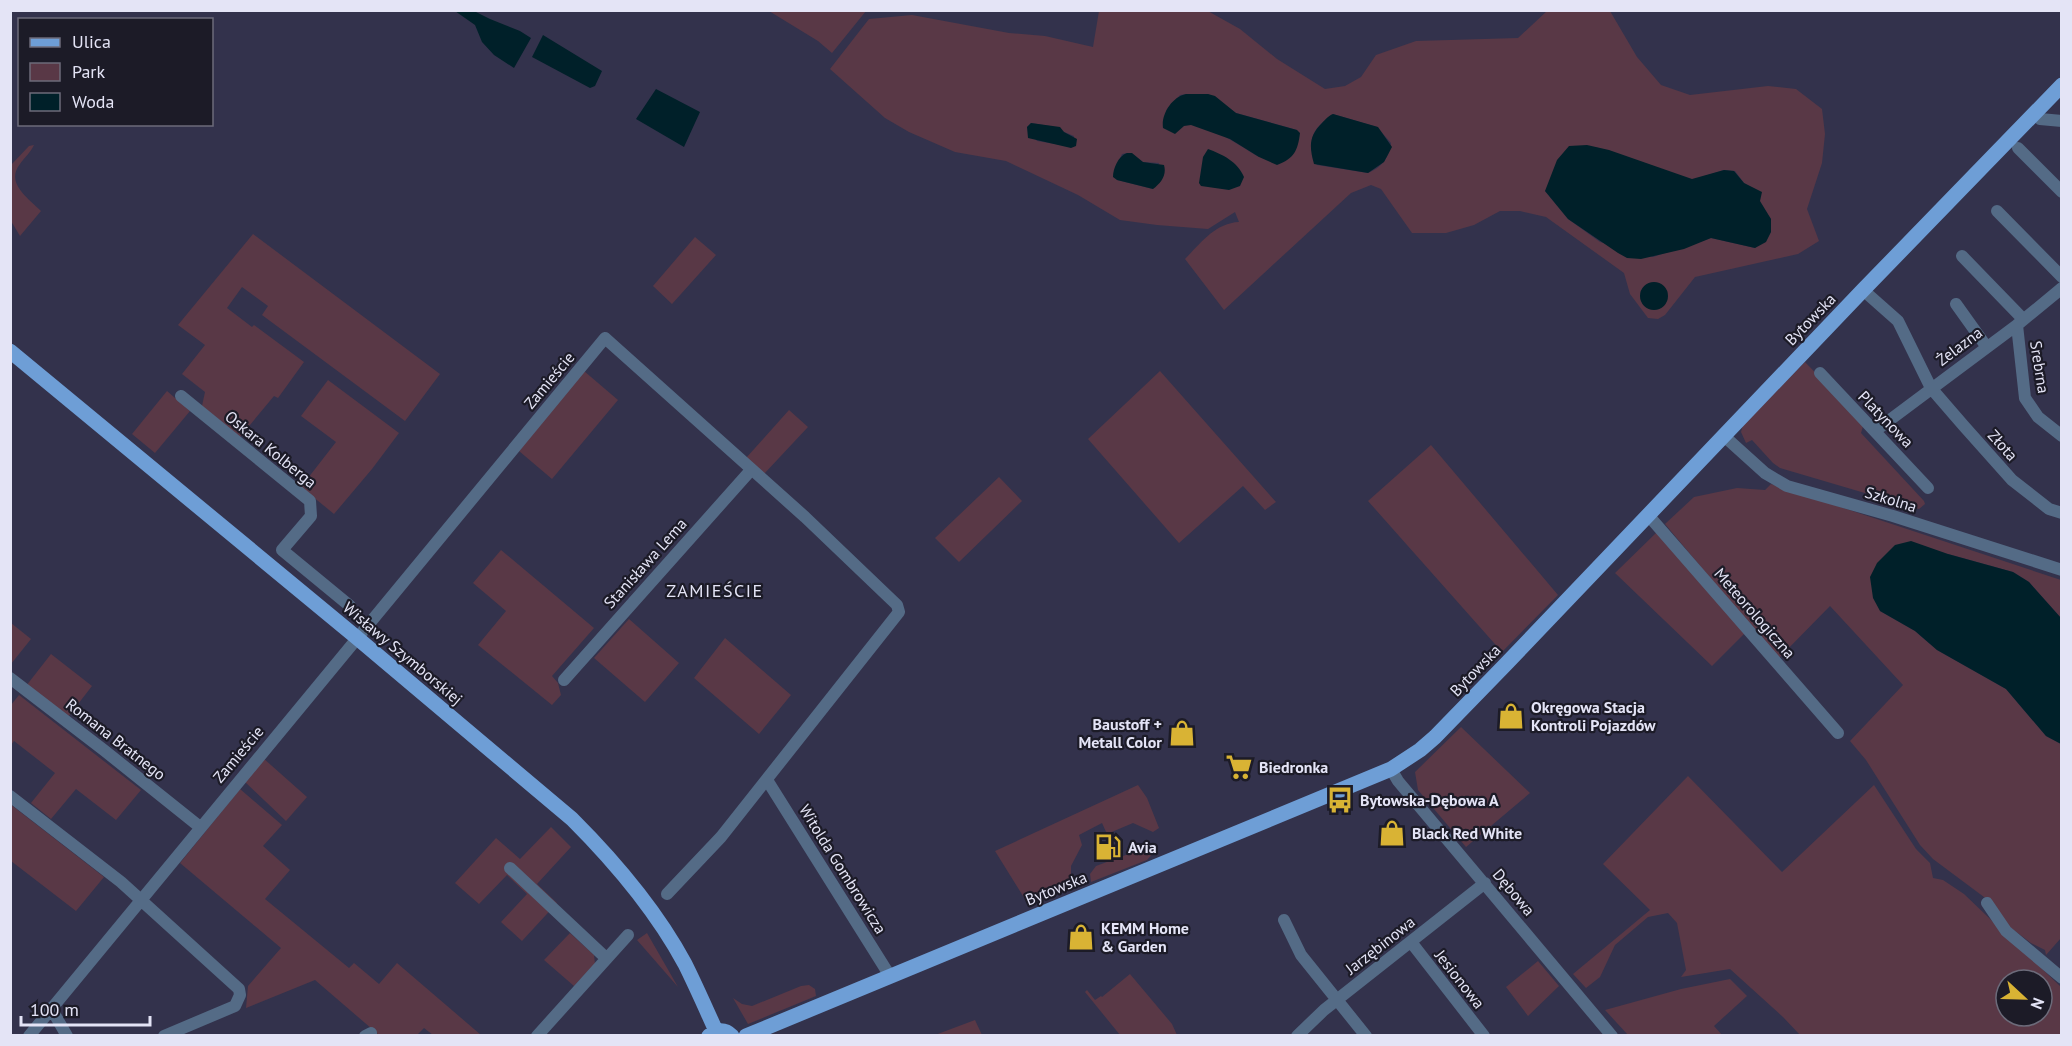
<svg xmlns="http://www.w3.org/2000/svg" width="2072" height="1046" viewBox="0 0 2072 1046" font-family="'PT Sans',sans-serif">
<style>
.green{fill:#593846;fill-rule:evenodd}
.water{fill:#002029}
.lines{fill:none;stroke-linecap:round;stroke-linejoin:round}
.minor{stroke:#546b86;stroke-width:12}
.major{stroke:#6e9ed6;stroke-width:15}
.labels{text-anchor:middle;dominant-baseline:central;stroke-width:4.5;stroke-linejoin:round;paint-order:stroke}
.street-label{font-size:16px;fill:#e4e4f6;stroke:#1c1b27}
.poi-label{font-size:16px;font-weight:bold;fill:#e4e4f6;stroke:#1c1b27;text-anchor:start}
.neighbourhood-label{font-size:18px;letter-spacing:1.5px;fill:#e4e4f6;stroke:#1c1b27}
</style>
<rect width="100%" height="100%" fill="#33324c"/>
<path class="green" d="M1206,10L1240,29L1277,59L1325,89L1345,86L1361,77L1376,55L1416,41L1518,38L1547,11H1610L1637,57L1661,85L1690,95L1768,86L1796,89L1822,109L1825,134L1822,163L1807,209L1819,241L1798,254L1695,277L1665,315L1658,319L1648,318L1630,294L1624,273L1546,217L1520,211H1500L1474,225L1446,233H1412L1381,189L1371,185L1351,193L1224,310L1185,259C1200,244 1215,223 1239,222L1235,212L1208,229L1157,225L1120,220L1078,195L1006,161L955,152L909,132L885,118L830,69L869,19L912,15L1009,33L1045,36L1093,47L1099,11ZM1186,94H1208L1236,113L1297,130L1259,157C1240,146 1207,122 1184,125L1166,111L1180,95ZM1333,114L1377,127L1391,143C1390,157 1381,168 1368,173L1317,165C1313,160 1312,157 1312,151C1310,131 1319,125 1333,114ZM1031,123L1050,126L1074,136V147L1037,141L1027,127ZM1595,147L1692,180L1724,170L1735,171L1744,183L1756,190L1761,206L1771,219V232L1755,248L1711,238L1653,257L1600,242L1568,219L1545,191ZM1127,153L1143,162L1159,163L1153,189L1117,180L1118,163L1122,154Z
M769,11H866L832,53L818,41Z
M34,145C31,152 24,158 20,164C5,183 28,198 41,211L20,236L11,221V165L29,146Z
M253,234L440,374L405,421L262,315L268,306L242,287L227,308L252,327L254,325L304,362L278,398L274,396L240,437L202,406L205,392L182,374L205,345L178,325Z
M695,237L716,255L672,304L653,286Z
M1805,362L1864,423L1861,433L1924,501L1925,504L1919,509L1780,468L1773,463L1752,440L1746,443L1741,432L1743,425Z
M584,371L618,400L552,479L519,451Z
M1160,371L1276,502L1265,510L1243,486L1179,543L1088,439Z
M328,380L399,433L372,469L334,514L301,487L336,442L301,416Z
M167,391L190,411L155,453L132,434Z
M789,410L808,427L764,474L746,458Z
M1431,445L1558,595L1502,652L1368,501Z
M999,477L1022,501L959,562L935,538Z
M1771,484L2061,580V618L2029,582L2013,572L1948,554L1880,611L1915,631L1937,650L2006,689L2046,736L2061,744V938L2046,955L2045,950L2031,943L2007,925L1992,903L1933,859L1920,845L1866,760L1850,741L1903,685L1830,606L1778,659L1665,524L1694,497L1737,488L1765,490Z
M1657,532L1746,632L1712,666L1615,573Z
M501,550L594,628L552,676L558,683L561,695L552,705L478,645L506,611L473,583Z
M629,619L679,663L645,702L594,658Z
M11,623L31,639L11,664Z
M725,638L791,695L759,734L694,678Z
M51,654L92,686L68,717L26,686Z
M19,695L141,790L116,820L76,789L51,819L31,803L55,773L14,741L11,745V705Z
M1461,727L1530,793L1466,847L1418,790L1415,772Z
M263,758L307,797L286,821L244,781Z
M1688,776L1782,872L1874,785L1916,849L1930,863L1933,878L1943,880L1964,894L2061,987V1035H1800L1783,1017L1730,969L1681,977L1686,970L1677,923L1668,913L1648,917L1615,945L1600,977L1586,988L1573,974L1650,910L1603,864ZM2006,980H2042V1016H2006Z
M1138,785L1147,798L1159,828L1153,832L1133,823L1107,834L1102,823L1079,835L1082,845L1071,866V885L1028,904L995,851Z
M240,789L282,825L263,846L290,870L265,899L349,968L354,963L379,984L397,963L481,1035H433L424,1028L417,1035H379L315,980L246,1008L248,986L281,948L180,863Z
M10,804L104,877L76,911L11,861Z
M551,827L571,847L537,884L557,903L522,941L501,922L527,894L507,875L479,904L455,883L496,838L520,859Z
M1150,846L1156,850L1147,860L1091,882L1090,874L1096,866Z
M570,933L594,955L595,964L574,986L544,960Z
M647,933L678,987L637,940Z
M1538,961L1559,986L1528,1016L1506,987Z
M1130,974L1172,1024L1177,1035H1120L1085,992L1087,990L1095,1000L1101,996L1102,997Z
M1730,979L1747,996L1714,1026L1722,1035H1628L1605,1010L1681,989Z
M809,985L815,989L816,996L748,1024L733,998L742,1004L752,1006L801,986Z
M975,1020L982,1035H935Z"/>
<path class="water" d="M455,11H474L490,19L520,31L531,38L514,68L494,55L482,42L475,25Z
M543,35L602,71L595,86L590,88L532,57Z
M656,89L700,112L684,147L636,119Z
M1186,94H1208L1215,96L1236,113L1297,130L1300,133C1298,150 1294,159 1277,165L1259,157L1230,139L1191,125L1184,126L1175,134L1163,128C1161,114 1172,97 1186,94Z
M1333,114L1378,127L1392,147L1384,162L1368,173L1314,164C1309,146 1309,136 1322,123C1326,119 1328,116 1333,114Z
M1031,123L1060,127L1064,132L1077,139L1076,146L1071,148L1028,138L1027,127Z
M1587,145L1609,150L1692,179L1724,170L1734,171L1744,183L1762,192L1760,201L1771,219V232L1766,242L1755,248L1711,238L1684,249L1641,259L1627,258L1618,253L1568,219L1545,191L1557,160L1569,146Z
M1208,149C1222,154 1238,162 1244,177L1240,186L1229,190L1201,186L1199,183L1203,157Z
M1127,153H1132L1143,162L1164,165C1167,175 1161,183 1153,189L1117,180L1113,177C1113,169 1118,156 1127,153Z
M1640 296a14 14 0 1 1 28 0a14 14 0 1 1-28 0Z
M1911,541L1948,554L2013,572L2029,582L2061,618V744L2046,736L2006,689L1937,650L1915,631L1880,611L1873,598L1870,577L1877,563L1895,545Z"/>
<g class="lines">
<path class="minor" d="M2034,113L2040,119L2062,121
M2018,148L2062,192
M1997,211L2062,277
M1962,256L2023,319
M1863,290L1898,321L1931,388L1963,425L2012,480L2049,509L2062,513
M1956,304L1986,346
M2017,325L2025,398L2038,417L2062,436
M1820,373L1928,488
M181,396L310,501L311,516L282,550L350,606
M1875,431L2017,325L2062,288
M1724,436L1765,473L1787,486L1893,516L2062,570
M1648,515L1838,733
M10,678L105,751L200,827
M564,680L751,470
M1391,769L1398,781L1612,1036
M767,780L890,976
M10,796L121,882L239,989L240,995L235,1006L164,1036
M510,868L606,958
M1987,903L2006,931L2062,978
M1284,920L1301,955L1366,1036
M1411,942L1484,1036
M51,1008L67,1036
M29,1036L605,338L805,517L897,605L899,612L721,837L667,894
M365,1036L371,1033
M537,1036L628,935
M1297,1036L1324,1010L1485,883"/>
<path class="major" d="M10,351L356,637L572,819C615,862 656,910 685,964C696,986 706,1009 716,1031
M709,1036C717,1029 725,1029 732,1036
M746,1036L1391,769L1420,750L1435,737L1506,664L1863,290L2062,85"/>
</g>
<defs>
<g id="shop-bare" transform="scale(2.07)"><path d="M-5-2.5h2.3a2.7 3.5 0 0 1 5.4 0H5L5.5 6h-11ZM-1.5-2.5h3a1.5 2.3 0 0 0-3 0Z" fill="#d9b334" stroke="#1c1b27" stroke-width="2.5" paint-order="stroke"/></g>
<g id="supermarket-bare" transform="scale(2.07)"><path d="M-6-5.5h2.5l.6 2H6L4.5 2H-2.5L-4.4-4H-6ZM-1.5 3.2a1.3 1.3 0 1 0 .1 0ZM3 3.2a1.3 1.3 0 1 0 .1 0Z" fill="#d9b334" stroke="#1c1b27" stroke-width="2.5" paint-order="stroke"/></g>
<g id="bus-bare" transform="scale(2.07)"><path d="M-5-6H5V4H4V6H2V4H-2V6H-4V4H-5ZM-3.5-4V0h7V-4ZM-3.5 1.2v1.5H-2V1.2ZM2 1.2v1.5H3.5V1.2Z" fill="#d9b334" stroke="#1c1b27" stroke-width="2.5" paint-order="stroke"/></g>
<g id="fuel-bare" transform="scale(2.07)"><path d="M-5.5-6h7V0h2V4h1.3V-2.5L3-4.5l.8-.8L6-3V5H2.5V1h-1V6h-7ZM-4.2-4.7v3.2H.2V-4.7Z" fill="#d9b334" stroke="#1c1b27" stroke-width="2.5" paint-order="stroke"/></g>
</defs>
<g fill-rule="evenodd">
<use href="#shop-bare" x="1511" y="716"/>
<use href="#shop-bare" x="1182" y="733"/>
<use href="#supermarket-bare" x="1239" y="767"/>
<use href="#bus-bare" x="1340" y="800"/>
<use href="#shop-bare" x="1392" y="833"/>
<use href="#fuel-bare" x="1108" y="847"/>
<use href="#shop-bare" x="1081" y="937"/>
</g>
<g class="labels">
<g class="street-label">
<text transform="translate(1810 319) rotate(-46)">Bytowska</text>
<text transform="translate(1959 346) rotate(-37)">Żelazna</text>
<text transform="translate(2040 367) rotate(81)">Srebrna</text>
<text transform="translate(549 380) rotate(-50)">Zamieście</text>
<text transform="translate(1886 419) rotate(46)">Platynowa</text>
<text transform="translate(2003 445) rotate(48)">Złota</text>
<text transform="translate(271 449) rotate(39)">Oskara Kolberga</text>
<text transform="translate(1891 499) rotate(17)">Szkolna</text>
<text transform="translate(645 563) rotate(-48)">Stanisława Lema</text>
<text transform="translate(1755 613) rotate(49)">Meteorologiczna</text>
<text transform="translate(403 653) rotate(40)">Wisławy Szymborskiej</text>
<text transform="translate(1475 670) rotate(-46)">Bytowska</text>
<text transform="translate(116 739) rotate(38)">Romana Bratnego</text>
<text transform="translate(238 754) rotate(-50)">Zamieście</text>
<text transform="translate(843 869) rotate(58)">Witolda Gombrowicza</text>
<text transform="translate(1056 888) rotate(-22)">Bytowska</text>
<text transform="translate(1514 892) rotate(50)">Dębowa</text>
<text transform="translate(1380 945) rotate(-38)">Jarzębinowa</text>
<text transform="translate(1460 979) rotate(52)">Jesionowa</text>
</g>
<g class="poi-label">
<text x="1531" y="707">Okręgowa Stacja<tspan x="1531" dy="18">Kontroli Pojazdów</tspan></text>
<text x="1162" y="724" text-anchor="end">Baustoff +<tspan x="1162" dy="18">Metall Color</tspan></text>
<text x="1259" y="767">Biedronka</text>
<text x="1360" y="800">Bytowska-Dębowa A</text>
<text x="1412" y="833">Black Red White</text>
<text x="1128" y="847">Avia</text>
<text x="1101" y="928">KEMM Home<tspan x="1101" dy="18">&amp; Garden</tspan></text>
</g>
<g class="neighbourhood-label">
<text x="715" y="590">ZAMIEŚCIE</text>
</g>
</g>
<rect width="2072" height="1046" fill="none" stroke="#e4e4f6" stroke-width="24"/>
<rect x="18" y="18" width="195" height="108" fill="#1c1b27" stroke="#6c6b7a" stroke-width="1.5"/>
<rect x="30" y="38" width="30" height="9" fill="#6e9ed6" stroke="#6c6b7a" stroke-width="1.5"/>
<text x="72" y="48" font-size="18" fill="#e4e4f6">Ulica</text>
<rect x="30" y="63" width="30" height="18" fill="#593846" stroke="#6c6b7a" stroke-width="1.5"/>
<text x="72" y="78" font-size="18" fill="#e4e4f6">Park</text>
<rect x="30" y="93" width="30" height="18" fill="#002029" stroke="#6c6b7a" stroke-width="1.5"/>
<text x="72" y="108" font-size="18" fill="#e4e4f6">Woda</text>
<g transform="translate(2024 998) rotate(112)"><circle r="28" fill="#1c1b27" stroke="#6c6b7a" stroke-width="1.5"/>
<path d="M0-4.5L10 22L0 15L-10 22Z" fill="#d9b334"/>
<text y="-9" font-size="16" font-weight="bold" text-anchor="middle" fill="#e4e4f6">N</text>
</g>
<path d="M21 1016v9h129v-9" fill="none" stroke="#e4e4f6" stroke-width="3"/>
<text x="30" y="1016" font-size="18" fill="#e4e4f6" stroke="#1c1b27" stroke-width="4.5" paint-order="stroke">100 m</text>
</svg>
